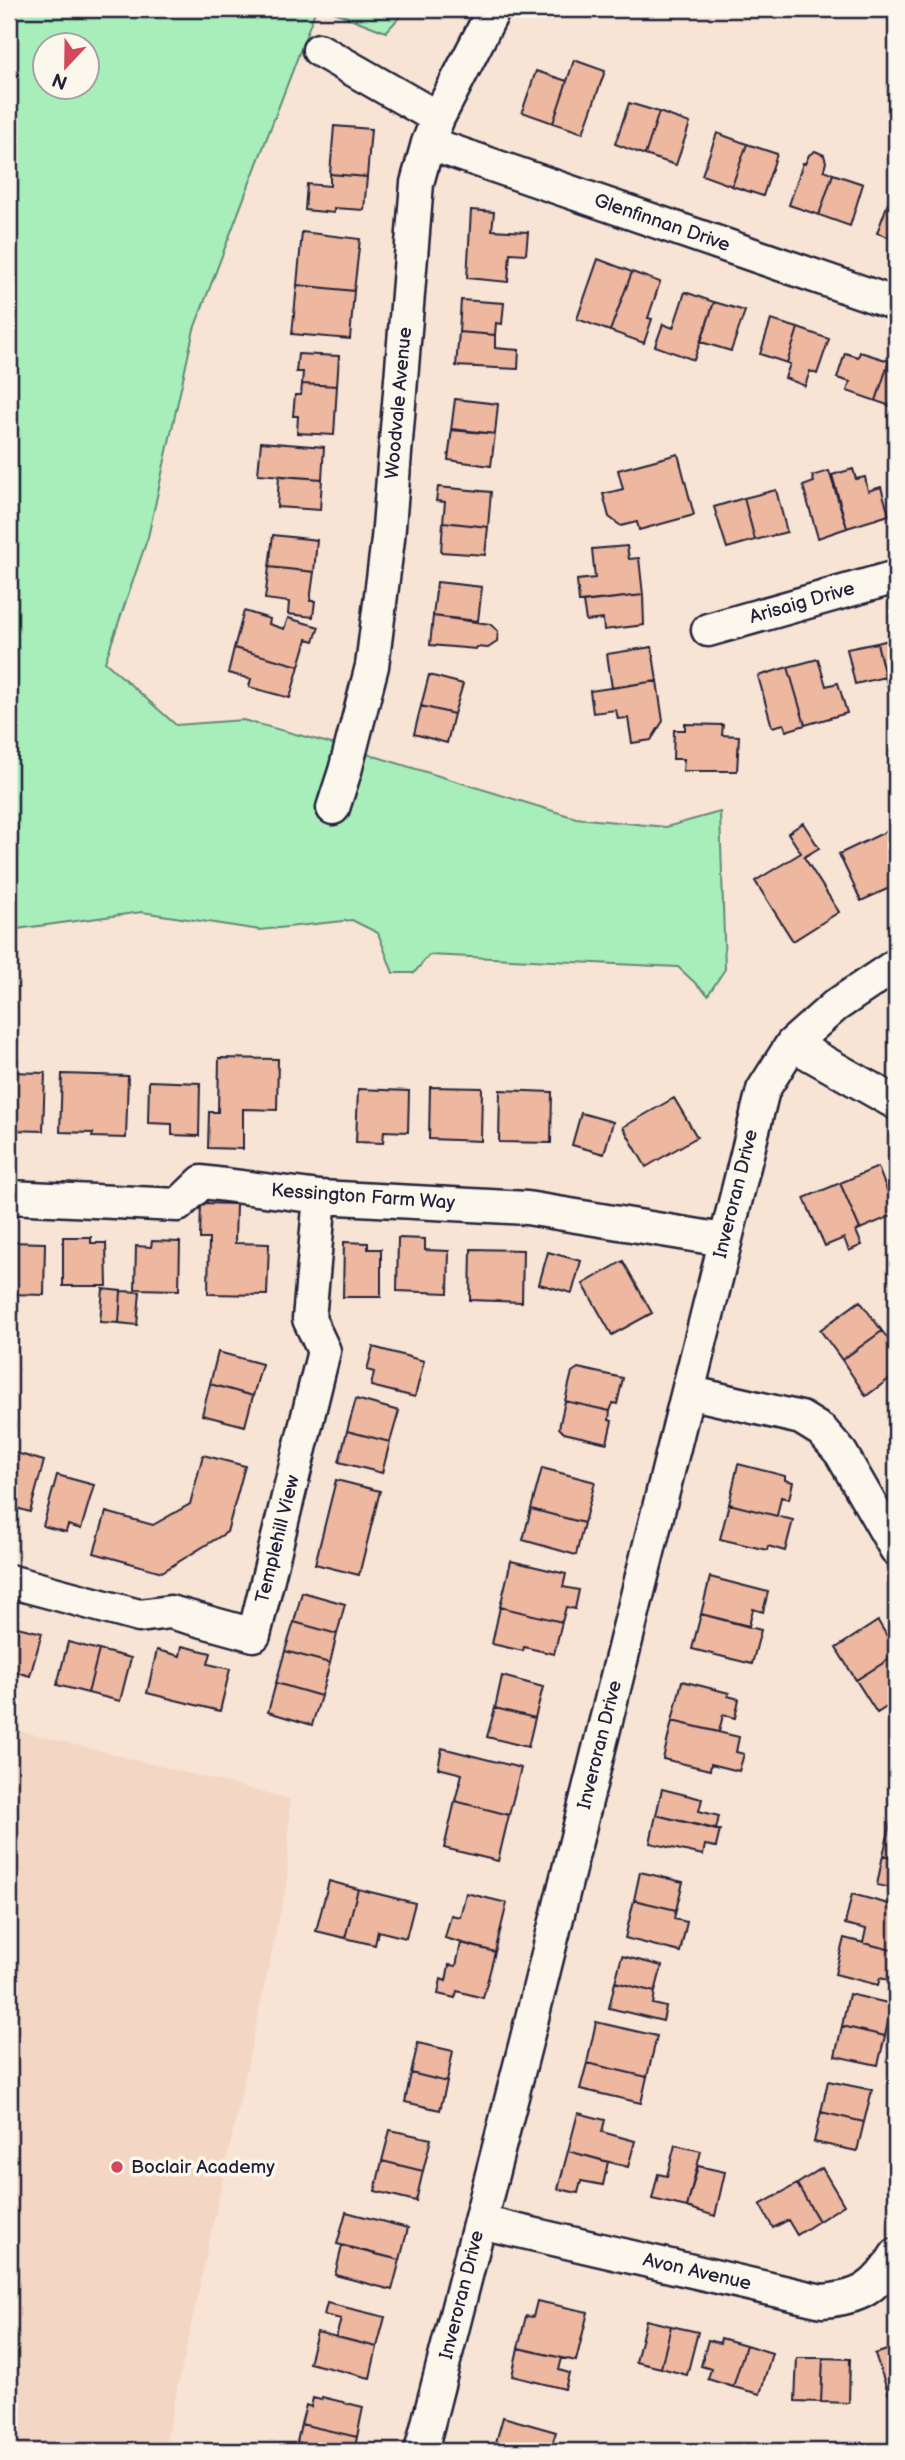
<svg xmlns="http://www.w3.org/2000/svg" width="905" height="2460" viewBox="0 0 905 2460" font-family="'Balsamiq Sans',sans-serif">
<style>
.built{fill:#f4d6c5}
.green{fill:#a8eeba;stroke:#65887a;stroke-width:2;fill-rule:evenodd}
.building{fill:#edb7a0;stroke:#22223b;stroke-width:2}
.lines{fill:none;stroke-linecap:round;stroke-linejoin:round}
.minor-casing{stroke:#22223b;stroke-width:37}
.minor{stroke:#fbf7ec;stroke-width:32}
.poi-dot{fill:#d1495b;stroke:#fbf7ec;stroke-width:2.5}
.labels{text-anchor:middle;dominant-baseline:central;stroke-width:7;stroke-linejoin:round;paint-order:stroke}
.street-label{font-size:19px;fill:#22223b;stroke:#fbf7ec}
.poi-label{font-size:19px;fill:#22223b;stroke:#fbf7ec;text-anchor:start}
</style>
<rect width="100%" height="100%" fill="#f7e4d5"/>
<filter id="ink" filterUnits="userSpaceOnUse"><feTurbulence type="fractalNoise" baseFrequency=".0143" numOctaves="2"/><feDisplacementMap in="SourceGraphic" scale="14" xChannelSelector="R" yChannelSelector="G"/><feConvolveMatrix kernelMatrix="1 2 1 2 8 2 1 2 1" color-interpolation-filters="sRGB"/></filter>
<g filter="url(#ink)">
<path class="built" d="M9,1728L290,1799L287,1882L164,2451H9Z"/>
<path class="green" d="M9,9H316L194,329L148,537L105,662L176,725L243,720L351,749L576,818L666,827L720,812L725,969L708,995L678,967L429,955L414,973H393L378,933L352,920L260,930L142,912L9,930ZM46,46H88V88H46Z
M326,9H407L386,32Z"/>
<path class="building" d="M574,60L605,71L583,133L553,123Z
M536,71L567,81L553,123L522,112Z
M629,103L659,112L645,155L615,144Z
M659,112L690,123L676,165L645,155Z
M334,126L371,129L367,177L330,174Z
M717,133L747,144L732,186L702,175Z
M747,144L777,154L763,196L732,186Z
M815,151L824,155L826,162L824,170L833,174L819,215L789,205L803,163L805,164L809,155Z
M330,174L367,177L364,210L334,208V213L305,210L307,184L330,186Z
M833,174L863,184L850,226L819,215Z
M892,192L896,193V240L877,233Z
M471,210L494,212L492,230L528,232L526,254L510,253L508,282L467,278Z
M302,232L360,239L354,291L297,285Z
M598,259L632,272L610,331L577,319Z
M632,272L660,282L648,318L652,319L644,343L610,331Z
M297,285L354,291L350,339L292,334Z
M685,292L714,302L694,360L655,346L663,324L673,328Z
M461,300L504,303L502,324L496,323L495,335L459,332Z
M714,302L745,311L731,351L701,342Z
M771,320L798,328L787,363L760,354Z
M798,328L829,339L817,374L810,371L805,386L785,378L790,364L787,363Z
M459,332L495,335V348L519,350L518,369L456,366Z
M860,352L889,361L876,401L847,391L850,382L837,378L845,353L858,357Z
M298,354L339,356L337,386L302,384L303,372H296Z
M889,361L896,363V408L876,401Z
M302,384L337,386L334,435L297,433L298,416H293L295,395H301Z
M455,399L498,404L495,434L451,430Z
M452,429L495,434L491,466L448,460Z
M261,442L324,447L322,479L258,474Z
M678,454L694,515L639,530L637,522L621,526L609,517L603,494L623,489L618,470Z
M853,469L856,479L865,477L868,491L881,487L889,515L847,528L832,475Z
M829,471L847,528L818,538L803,486L814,482L812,476Z
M279,476L322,479L320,510L277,507Z
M438,487L491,492L488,527L443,522L445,502L436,501Z
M776,490L787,532L755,540L744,498Z
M744,498L755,540L727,548L714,507Z
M443,522L488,527L485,555L441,552Z
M273,535L317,540L314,572L269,567Z
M627,546L629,559L639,558L643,595L579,602L577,580L595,578L592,549Z
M269,567L314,572L310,601H315L313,617L288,614L289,602L265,599Z
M437,582L482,587L478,621L433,616Z
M643,595L644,625L604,630L603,619L586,621L583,602Z
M244,611L270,619L269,624L284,629L288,618L319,627L314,641L307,639L299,666L234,648Z
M433,616L490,624L498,631L497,642L488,648L477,647L476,649L430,645Z
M896,638V694L890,696L877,643Z
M877,643L885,677L855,684L847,649Z
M652,647L657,681L612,688L607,654Z
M234,648L299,666L290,698L249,687L251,679L228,673Z
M818,659L826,686L838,683L847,713L805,725L788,667Z
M788,667L805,725L786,731L784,724L772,727L758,676Z
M429,675L463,684L454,714L421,706Z
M657,681L663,721L651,740L632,743L628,718L618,719L616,710L593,713L590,691Z
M421,706L454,714L447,743L414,734Z
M685,724L723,725L722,735L739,736L737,771H683L684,759H673L674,730H685Z
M803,823L819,848L804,857L839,912L793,941L755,881L801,853L788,833Z
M887,831L896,851V885L861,901L839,854Z
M219,1058L278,1059L277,1110L243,1109V1149L208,1148L209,1112H218Z
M9,1072L45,1073L43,1131L11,1130V1134H9Z
M62,1074L128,1076L126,1138L92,1137L93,1133L60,1132Z
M149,1081L200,1083L199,1136L172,1135V1124L148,1123Z
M430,1087L482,1088L481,1141L429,1139Z
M358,1089L409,1091L408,1132L384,1131L383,1143L356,1142Z
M500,1090L552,1092L551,1143L499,1142Z
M674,1098L697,1137L646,1167L623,1127Z
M581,1113L613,1122L604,1154L572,1145Z
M878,1167L896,1214L860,1229L840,1183Z
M840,1183L860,1229L856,1231L862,1245L849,1251L844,1238L825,1246L804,1198Z
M201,1203L236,1204L235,1243L269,1244L267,1295L208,1294L209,1239H200Z
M63,1237H91V1243H106L107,1286H63Z
M398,1238L425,1239V1250L449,1251L448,1293L397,1291Z
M152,1241L180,1242L179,1290L135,1289L136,1246L151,1247Z
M9,1242L45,1243L44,1295L9,1294Z
M344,1242L368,1243V1249H381V1297H343Z
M471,1249L523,1250L522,1302L470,1300Z
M548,1252L581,1261L572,1293L539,1284Z
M623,1261L652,1313L612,1335L583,1284Z
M103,1289L121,1291L119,1323L100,1322Z
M121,1291L140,1292L137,1325L119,1323Z
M860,1301L882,1331L842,1360L820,1330Z
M882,1331L894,1346L896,1345V1374L866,1396L842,1360Z
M373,1347L424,1361L415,1397L371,1386L374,1372L367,1370Z
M218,1352L262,1364L253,1396L210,1384Z
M578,1368L623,1378L617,1404L613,1403L610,1411L565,1401L572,1372Z
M210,1384L253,1396L245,1426L202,1415Z
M356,1399L399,1411L390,1442L347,1431Z
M565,1401L610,1411L609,1420L612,1421L607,1443L564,1433L559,1428Z
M347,1431L390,1442L382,1473L339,1462Z
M9,1451L44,1461L30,1512L9,1506Z
M203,1455L245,1466L227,1532L162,1572L94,1553L106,1512L153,1525L190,1504Z
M738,1464L785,1476V1480L793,1482L789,1499L781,1497L777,1516L729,1504Z
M542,1468L595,1482L584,1523L531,1509Z
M57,1475L94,1485L81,1529L68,1525L66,1532L43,1526Z
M336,1480L380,1491L359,1575L315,1564Z
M729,1504L793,1520L785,1551L768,1546L767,1550L720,1539Z
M531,1509L584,1523L576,1555L523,1540Z
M511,1561L566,1574L563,1587L579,1590L575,1609L566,1607L562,1622L500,1607Z
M710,1577L768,1592L763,1612L753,1609L749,1626L701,1614Z
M302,1592L345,1604L337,1634L294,1622Z
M500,1607L562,1622L554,1654L524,1647L523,1651L492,1644Z
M701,1614L761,1630L752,1664L692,1649Z
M878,1621L896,1651V1655L856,1680L836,1648Z
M294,1622L337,1634L330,1663L285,1651Z
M9,1625L42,1633L30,1676L9,1670Z
M68,1642L99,1650L88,1693L57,1685Z
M182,1646L211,1653L208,1664L230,1669L220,1711L147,1693L157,1650L180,1656Z
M99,1650L131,1658L120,1701L88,1693Z
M285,1651L330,1663L321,1696L276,1683Z
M896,1655V1701L877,1713L856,1680Z
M502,1676L543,1687L535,1718L495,1708Z
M682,1681L729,1693L728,1696L739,1699L735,1718L723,1715L719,1732L672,1721Z
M276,1683L321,1696L312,1725L268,1712Z
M495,1708L535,1718L528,1747L487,1737Z
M672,1721L739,1737L736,1752L744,1754L739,1771L711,1764L710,1770L663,1759Z
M442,1748L521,1768L509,1815L455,1801L462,1774L438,1768Z
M662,1789L702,1799L699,1811L719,1816L716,1830L656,1815Z
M455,1801L509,1815L498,1861L444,1848Z
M656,1815L720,1830L716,1847L705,1845L703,1855L650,1843Z
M891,1823L896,1825V1858L883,1855Z
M883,1855L896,1858V1889L877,1885Z
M640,1872L683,1882L676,1910L634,1900Z
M329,1881L358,1889L345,1938L316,1931Z
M358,1889L415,1903L406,1938L378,1931L375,1945L345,1938Z
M466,1893L507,1903L495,1952L445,1938L451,1915L460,1917Z
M852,1894L896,1906V1951L863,1943L866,1929L845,1924Z
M634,1900L676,1910L674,1919L687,1922L680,1952L625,1938Z
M844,1938L896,1951V1982L880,1978L878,1985L835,1974Z
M461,1943L495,1952L483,1998L457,1991L455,1998L438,1994L441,1979L446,1981L449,1965L456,1966Z
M622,1956L662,1966L655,1992L615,1982Z
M615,1982L655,1992L653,2004L666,2007L663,2021L609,2008Z
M849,1994L892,2004L885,2036L842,2026Z
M596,2022L657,2036L647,2077L587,2063Z
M842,2026L885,2036L878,2065L835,2056Z
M418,2043L453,2051L447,2082L411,2073Z
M587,2063L647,2077L641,2103L580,2089Z
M411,2073L447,2082L440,2110L405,2102Z
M828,2081L872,2090L864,2122L821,2112Z
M821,2112L864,2122L857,2151L814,2142Z
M578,2113L605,2120L602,2132L635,2141L628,2167L568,2151Z
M390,2130L431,2139L423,2171L382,2161Z
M675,2145L701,2151L687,2207L652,2199L658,2174L667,2176Z
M568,2151L608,2162L603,2185L581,2181L578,2193L558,2189Z
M382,2161L423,2171L416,2201L375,2191Z
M698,2166L725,2172L715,2216L687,2207Z
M822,2168L844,2205L819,2221L797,2184Z
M797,2184L819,2221L797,2235L788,2220L773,2228L760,2205Z
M346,2212L408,2228L400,2260L337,2244Z
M342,2246L400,2260L392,2290L335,2275Z
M537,2301L588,2312L576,2361L518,2348L526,2316L533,2317Z
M327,2303L385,2317L377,2347L336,2337L341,2319L324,2315Z
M646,2320L671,2326L661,2368L636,2362Z
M671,2326L698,2332L687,2375L661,2368Z
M317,2332L377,2347L370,2378L309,2363Z
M721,2338L746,2345L733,2387L708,2379L711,2369L701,2366L708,2340L720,2343Z
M746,2345L772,2353L760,2394L733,2387Z
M896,2347V2392L889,2395L875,2354Z
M518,2348L562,2358L559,2370L569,2373L565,2389L512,2376Z
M797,2358H823L821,2402L795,2401Z
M823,2358L850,2359L849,2403L821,2402Z
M322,2397L363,2407L357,2437L301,2424L306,2405L311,2407L313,2398L321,2400Z
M503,2417L556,2432L550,2451H514L495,2446Z
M301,2424L357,2437L354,2451H299L301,2443L297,2442Z"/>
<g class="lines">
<g class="minor-casing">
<path id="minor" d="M319,50L438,118
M428,143L896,304
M708,630L896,577
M333,808L345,771L372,666L388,539L417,183L428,143L438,118L494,9
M792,1044L896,1103
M9,1197L178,1205L202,1182L320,1197L527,1208L724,1240
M688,1392L801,1418L822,1431L841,1453L896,1549
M9,1581L139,1616L170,1612L254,1635L324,1351L309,1319L320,1197
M480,2222L822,2301C861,2298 876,2288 896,2255
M421,2451L526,2042L763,1090L792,1044L835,1006L896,965"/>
</g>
<use href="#minor" class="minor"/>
</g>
</g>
<circle class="poi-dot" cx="117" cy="2167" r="7"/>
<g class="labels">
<g class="street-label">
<text transform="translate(662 223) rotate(19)">Glenfinnan Drive</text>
<text transform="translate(399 403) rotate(-85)">Woodvale Avenue</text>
<text transform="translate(802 603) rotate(-16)">Arisaig Drive</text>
<text transform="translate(736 1194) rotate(-76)">Inveroran Drive</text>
<text transform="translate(363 1197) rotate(4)">Kessington Farm Way</text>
<text transform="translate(278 1539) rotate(-76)">Templehill View</text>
<text transform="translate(600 1745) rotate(-76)">Inveroran Drive</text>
<text transform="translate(697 2272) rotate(13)">Avon Avenue</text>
<text transform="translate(462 2295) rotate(-76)">Inveroran Drive</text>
</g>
<g class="poi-label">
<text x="131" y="2167">Boclair Academy</text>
</g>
</g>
<rect width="905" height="2460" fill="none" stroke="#fbf7ec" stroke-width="35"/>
<rect x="18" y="18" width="870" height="2425" fill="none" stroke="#22223b" stroke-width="2.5" filter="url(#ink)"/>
<g transform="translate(66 66) rotate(202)"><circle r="33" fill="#fbf7ec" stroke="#a4a2a5" stroke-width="2"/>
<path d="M0-5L12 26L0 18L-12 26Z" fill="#d1495b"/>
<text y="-10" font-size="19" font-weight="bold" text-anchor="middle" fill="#22223b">N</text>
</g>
</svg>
